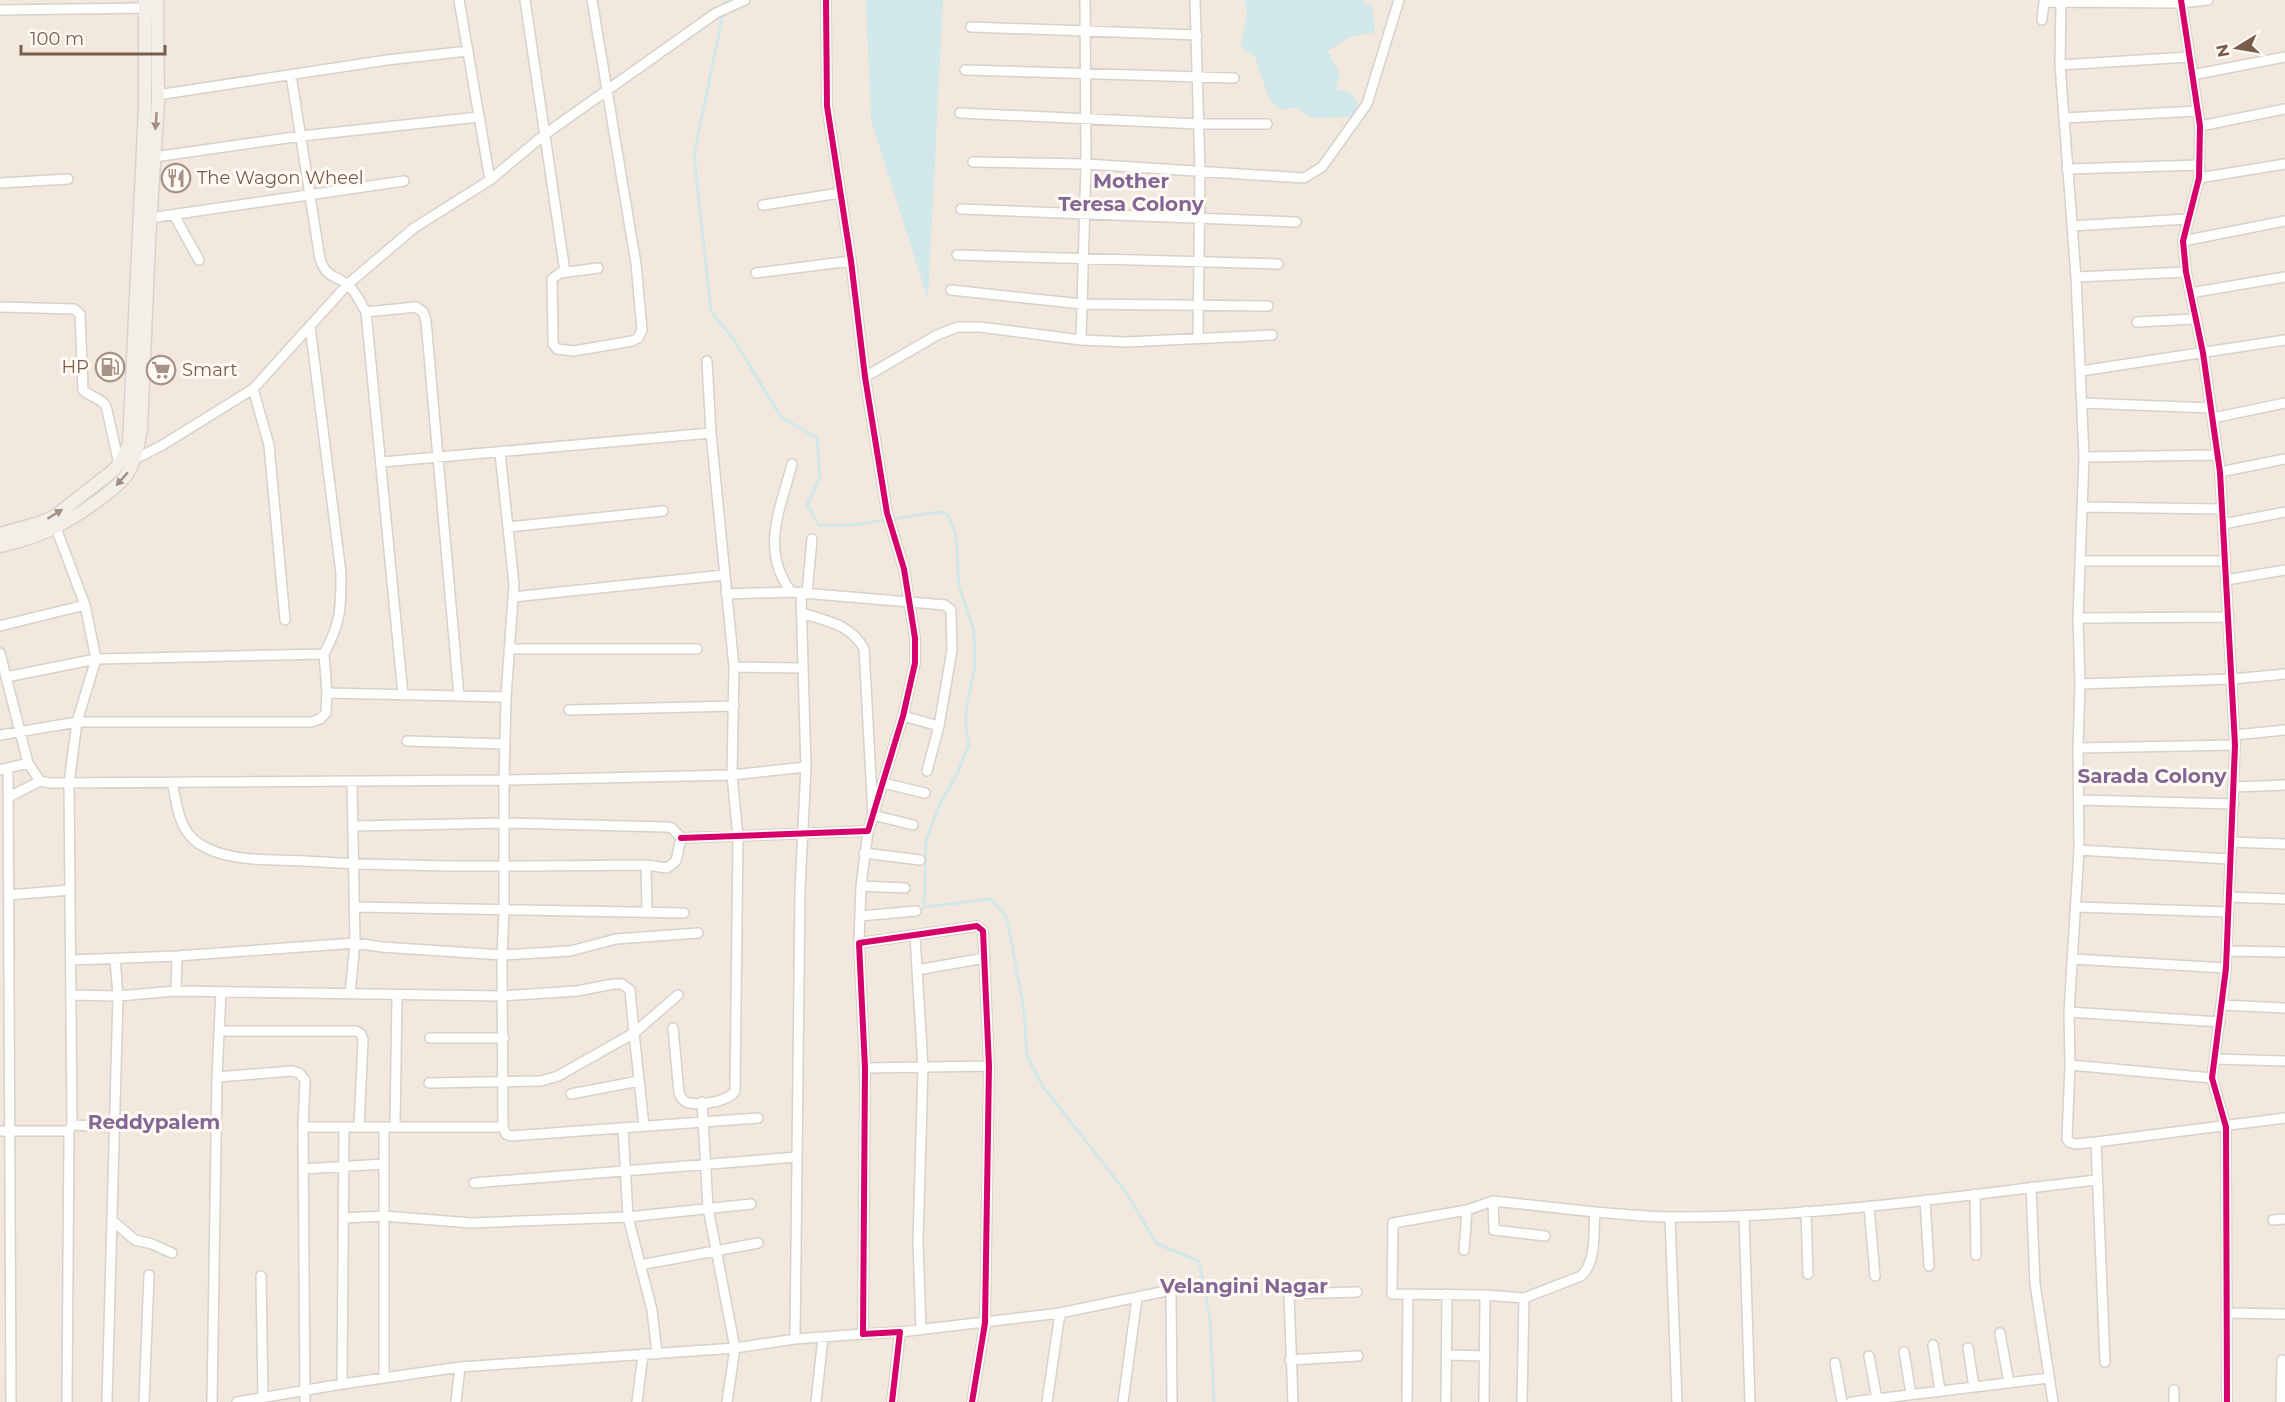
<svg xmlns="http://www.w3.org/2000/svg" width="2285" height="1402" viewBox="0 0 2285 1402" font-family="Montserrat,sans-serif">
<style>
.residential{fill:#f2e8de}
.water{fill:#d0e8ea}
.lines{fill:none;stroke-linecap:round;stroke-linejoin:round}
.stream{stroke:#d0e8ea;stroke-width:3}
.minor-casing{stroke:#d7d1cb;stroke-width:12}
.major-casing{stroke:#dad1cc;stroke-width:15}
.minor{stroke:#fefefd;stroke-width:9}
.major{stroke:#f3eee8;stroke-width:12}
.cycleway-casing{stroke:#fffaf3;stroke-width:10}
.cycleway{stroke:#d6006c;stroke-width:6}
.oneway{fill:#a48f83}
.labels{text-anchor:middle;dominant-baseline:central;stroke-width:6;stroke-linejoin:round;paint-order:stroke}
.poi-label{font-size:18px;fill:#7a5c4d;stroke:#fffaf3;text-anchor:start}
.neighbourhood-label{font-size:20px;font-weight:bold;fill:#846695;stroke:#fffaf3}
</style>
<rect width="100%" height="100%" fill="#f9f5f0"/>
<path class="residential" d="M0,0H2285V1402H0Z"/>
<path class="water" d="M866,0H943L928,300L871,120Z
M1245,0H1361L1373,8L1375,32L1349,37L1328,51L1340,75L1336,89L1350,93L1359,105L1351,117L1311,118L1296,107L1283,110L1271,102L1259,71L1256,58L1241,47L1247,13Z"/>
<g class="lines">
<path class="stream" d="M724,7L726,0
M723,14L694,155L711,311L734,340L781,417L817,438L820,477L807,505L819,525H852L939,512L948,515L956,535L959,586L974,631L975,666L966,710V729L969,744L958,772L940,804L926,840L924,907L991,899L1007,918L1024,1010L1027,1057L1044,1088L1126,1192L1157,1244L1199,1261L1210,1318L1214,1402"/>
<g class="minor-casing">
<path id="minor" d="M459,0L490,180
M525,0L565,272
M592,0L636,264L642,330L638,338L632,341L574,351L557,349L553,344V336L552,279L560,273L598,268
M1195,0L1200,171L1198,338
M2061,0L2060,65L2076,277L2084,457L2078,618L2080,684L2078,748L2079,850L2069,1012L2070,1065L2067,1139L2069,1142L2075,1144L2096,1142L2285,1118
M2181,0L2200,126L2199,178L2183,241L2186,272L2203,353L2220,472L2235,745L2226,968L2212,1078L2226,1127L2227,1402
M0,10L145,8
M2042,20L2044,2L2181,3L2208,0
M971,27L1197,35
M2060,65L2189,57
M965,70L1234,78
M291,75L320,259C328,280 333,273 347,284C355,290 361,304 366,312L403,695
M2192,75L2285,57
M157,95L387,60L468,51
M960,113L1199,124H1267
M2064,118L2197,111
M2200,126L2285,109
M154,157L301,136L479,117
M973,162L1086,164L1304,178L1322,167L1367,104L1399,0
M2067,169L2200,165
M2199,178L2285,164
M0,183L68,179
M763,205L840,193
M961,209L1296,222
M174,215L199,260
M150,218L404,181
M2072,226L2187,219
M2183,241L2285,221
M957,255L1278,264
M756,273L851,261
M2076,277L2186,272
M951,290L1082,304L1268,306
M2190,293L2285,277
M0,307L74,309L80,314L83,390C90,397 100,397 106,406L119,464
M366,312L416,307L423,312L426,321L459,696
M2137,322L2194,319
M310,326L341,573C341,609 341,622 324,654
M1081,340L1086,164L1085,0
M2081,371L2285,340
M865,377L937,335L958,327H980L1081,340L1126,342L1272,335
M253,389L269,445L285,620
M2082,403L2211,408
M2213,418L2285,403
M500,453L514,584L506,697L504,780V911L502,955L503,1127L506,1134L511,1136L758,1118
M2084,457L2218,455
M130,459H135L161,446L253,389L348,284L414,228L490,180L544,135L716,13L745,0
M382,462L711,433
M792,464C780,511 760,549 791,592L945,605L951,610L952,650L939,726
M2220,472L2285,459
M2082,507L2221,509
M2223,524L2285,512
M508,527L663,511
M56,528L85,605L96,659L77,722L69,783L72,1125L69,1131L67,1402
M2080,561H2225
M2226,580L2285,570
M807,593L812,539
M726,594L791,592
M513,597L724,575
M802,613C826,621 851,624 864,649L873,815L913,825
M2078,618L2229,617
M0,626L85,605
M509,649H697
M0,653L28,763L0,770
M734,667L803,668L801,592
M2080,684L2232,679L2285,674
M327,693L506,697
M569,710L734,706
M903,716L939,726L927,771
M0,735L77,722H311L320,719L326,713L327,693L324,654L96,659L6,677
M2235,735L2285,730
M407,741L505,744
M2078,748L2235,745
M28,763L40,781L49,783L504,780L732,775L806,767
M8,768L11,1402
M172,782C177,804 178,829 198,843C227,863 271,859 304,861C418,868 532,866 646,865L667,868L676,861L681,838L672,828L667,827L504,823L354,826
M883,783L925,793
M2234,787L2285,785
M9,797L40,781
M2080,800L2234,804
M681,838L868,831L903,716L915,663V638L904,569L887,513L865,377L851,261L827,106L826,0
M2231,842L2285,844
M2079,850L2229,859
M864,853L920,860
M646,865L647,912
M861,886L905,888
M9,895L70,890
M2228,897L2285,899
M354,907L684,913
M2077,907L2227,912
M860,916L916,911
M915,936L923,1067L918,1241L921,1330
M859,943L861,886L868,831
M2227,951L2285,952
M2073,959L2226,968
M71,960L177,956L355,943L382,947L502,955L570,951L616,939L698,933
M917,970L985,958
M176,991L177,956
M350,994L355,943L352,781
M71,995L118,996L176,991L502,996L577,991L613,984H622L630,990L634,1033L558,1076L541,1081L429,1083
M2221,1005L2285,1008
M2069,1012L2220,1022
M673,1028L679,1093C681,1097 683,1102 689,1103C702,1105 728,1102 735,1091L738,837L732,775L734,667L711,433L707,361
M219,1031H356L361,1034L363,1040L359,1127
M430,1038H504
M2215,1059L2285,1061
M2070,1065L2212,1078
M865,1068L989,1066
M217,1077L292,1071L299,1073L305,1080L303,1127
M571,1094L639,1081
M702,1102L708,1208L735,1348L727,1402
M72,1125L116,1127
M644,1126L634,1033L678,995
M395,1127L397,995
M623,1128L628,1217L652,1310L657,1354
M0,1131H69
M2096,1142L2105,1362
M303,1169L384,1164
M474,1183L797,1157
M2031,1187L2035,1284L2053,1402
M1975,1194L1976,1255
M1925,1200L1929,1266
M1493,1201L1595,1212
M1869,1206L1875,1276
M1806,1211L1808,1274
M1744,1216L1750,1402
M344,1218L384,1216L471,1223L628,1217L751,1204
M1670,1218L1677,1402
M2273,1220L2285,1219
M114,1222L135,1240L152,1244L172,1253
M1464,1250L1467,1210
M640,1265L758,1243
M261,1276L263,1398
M1524,1298L1485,1295L1392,1294L1393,1223L1467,1210L1493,1201L1494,1230L1545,1236
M2227,1313L2285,1314
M900,1332L1060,1313L1171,1290L1172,1402
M2000,1333L2009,1383
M795,1339L800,889L806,767L803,668
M1933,1345L1940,1391
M1968,1348L1974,1387
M1904,1352L1911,1394
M1447,1355L1485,1356
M1869,1356L1877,1399
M1290,1360L1358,1356
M1835,1363L1842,1402
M384,1378V1127
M342,1384L344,1127
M2174,1390V1402
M107,1402L118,996L115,959
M144,1402L149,1275
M212,1402L217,1077L221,992
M237,1402L342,1384L460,1367L735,1348L795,1339L863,1334
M305,1402L303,1127H503
M456,1402L460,1367
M637,1402L643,1354
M816,1402L823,1337
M892,1402L900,1332L863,1334L865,1068L859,943L977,926L983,931L989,1066L985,1323L972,1402
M1047,1402L1060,1313
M1123,1402L1137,1298
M1293,1402L1289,1294L1357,1292
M1407,1402L1408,1294
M1446,1402L1447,1294
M1484,1402L1485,1295
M1522,1402L1524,1298L1581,1276C1597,1262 1593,1232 1595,1212C1620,1214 1646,1217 1672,1217C1814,1218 1956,1196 2096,1180
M1851,1402L2048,1378
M2281,1402L2282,1360"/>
</g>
<g class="major-casing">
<path id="major" d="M0,534L39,523L55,516L114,470L122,459L129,444L145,107V0
M0,546C43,536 64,525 100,499C109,492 121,484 127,474C136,460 138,445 141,429L149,242L158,101L157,0"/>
</g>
<use href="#minor" class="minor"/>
<use href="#major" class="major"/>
<g class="cycleway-casing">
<path id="cycleway" d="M2181,0L2200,126L2199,178L2183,241L2186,272L2203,353L2220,472L2235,745L2226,968L2212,1078L2226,1127L2227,1402
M681,838L868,831L903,716L915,663V638L904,569L887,513L865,377L851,261L827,106L826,0
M892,1402L900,1332L863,1334L865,1068L859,943L977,926L983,931L989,1066L985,1323L972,1402"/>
</g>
<use href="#cycleway" class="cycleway"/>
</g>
<defs><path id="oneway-solid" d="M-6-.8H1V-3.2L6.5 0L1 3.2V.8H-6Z" transform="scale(1.5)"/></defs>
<g class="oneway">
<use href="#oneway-solid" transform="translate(156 121) rotate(94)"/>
<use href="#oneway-solid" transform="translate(122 479) rotate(131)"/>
<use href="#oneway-solid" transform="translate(55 514) rotate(-32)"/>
</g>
<defs>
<g id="restaurant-ring" transform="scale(1.5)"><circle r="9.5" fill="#fffaf3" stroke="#a69286" stroke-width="1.5"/><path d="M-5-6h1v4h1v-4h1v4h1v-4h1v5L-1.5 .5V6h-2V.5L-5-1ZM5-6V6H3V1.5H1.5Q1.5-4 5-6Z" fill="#a69286"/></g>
<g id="fuel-ring" transform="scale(1.5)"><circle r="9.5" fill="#fffaf3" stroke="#a69286" stroke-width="1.5"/><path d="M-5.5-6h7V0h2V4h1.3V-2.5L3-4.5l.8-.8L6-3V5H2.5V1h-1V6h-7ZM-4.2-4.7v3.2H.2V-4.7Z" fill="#a69286"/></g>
<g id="supermarket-ring" transform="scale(1.5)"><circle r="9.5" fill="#fffaf3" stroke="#a69286" stroke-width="1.5"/><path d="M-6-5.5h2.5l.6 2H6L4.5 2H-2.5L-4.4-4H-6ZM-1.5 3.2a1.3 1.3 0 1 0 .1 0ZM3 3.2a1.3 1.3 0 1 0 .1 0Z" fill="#a69286"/></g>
</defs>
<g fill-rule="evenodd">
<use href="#restaurant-ring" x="176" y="178"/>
<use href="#fuel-ring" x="110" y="367"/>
<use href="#supermarket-ring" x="161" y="370"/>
</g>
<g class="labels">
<g class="poi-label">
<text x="197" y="178">The Wagon Wheel</text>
<text x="89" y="367" text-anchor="end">HP</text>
<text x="182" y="370">Smart</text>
</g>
<g class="neighbourhood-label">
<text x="1131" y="181">Mother<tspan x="1131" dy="23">Teresa Colony</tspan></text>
<text x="2152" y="776">Sarada Colony</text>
<text x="154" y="1122">Reddypalem</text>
<text x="1244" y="1286">Velangini Nagar</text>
</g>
</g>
<g transform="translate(2237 48) rotate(259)" stroke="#fffaf3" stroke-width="4.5" paint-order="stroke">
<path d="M0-4.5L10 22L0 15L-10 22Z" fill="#7a5c4d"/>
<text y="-9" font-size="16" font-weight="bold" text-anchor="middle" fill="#7a5c4d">N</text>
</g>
<path d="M21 45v9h144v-9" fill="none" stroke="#7a5c4d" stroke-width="3"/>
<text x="30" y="45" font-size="18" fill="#7a5c4d" stroke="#fffaf3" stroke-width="4.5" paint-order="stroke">100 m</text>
</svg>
